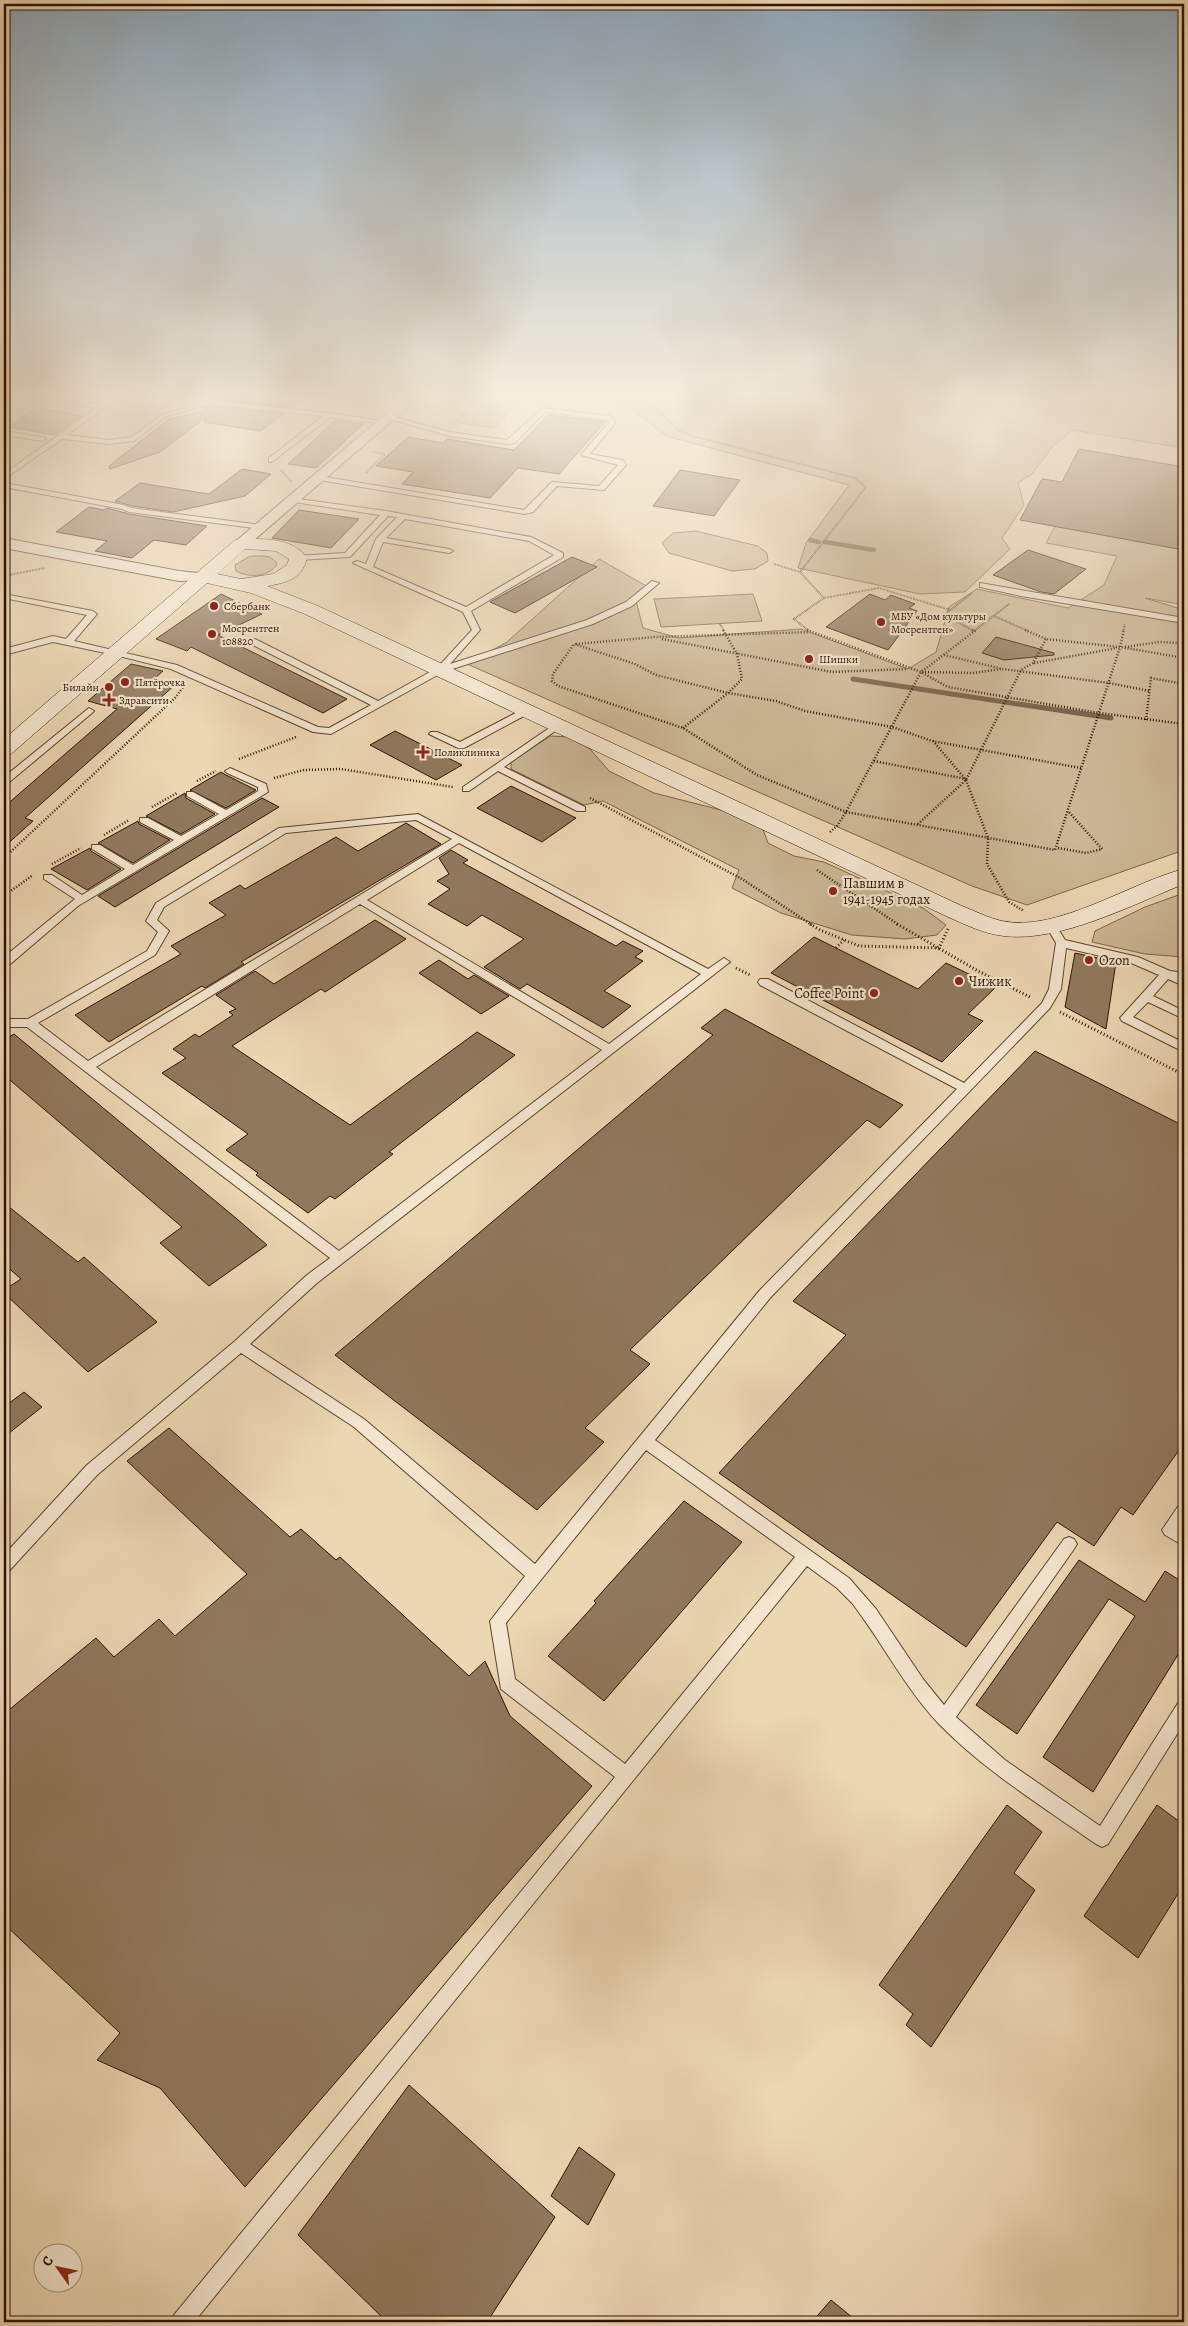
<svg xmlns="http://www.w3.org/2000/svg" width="1188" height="2326" viewBox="0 0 1188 2326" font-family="Alegreya,serif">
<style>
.green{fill:#cbb695;stroke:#7c644a}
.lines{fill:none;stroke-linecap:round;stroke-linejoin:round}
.stream-far1{stroke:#786047;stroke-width:4.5}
.stream{stroke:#786047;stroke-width:5}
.building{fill:#90785d;stroke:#2c1200}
.lane-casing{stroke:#5c432d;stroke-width:2}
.street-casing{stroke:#5c432d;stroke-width:2}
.secondary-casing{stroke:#2c1200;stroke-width:1}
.path-far2{stroke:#2c1200;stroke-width:2;stroke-dasharray:0.5 1;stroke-linecap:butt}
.path-far1{stroke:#2c1200;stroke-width:2.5;stroke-dasharray:1 2;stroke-linecap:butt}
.path{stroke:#2c1200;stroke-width:3;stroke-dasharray:1 2.5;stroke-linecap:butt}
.lane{fill:#f3e5ce;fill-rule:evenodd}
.street{fill:#f3e5ce;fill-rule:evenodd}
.secondary{fill:#f3e5ce;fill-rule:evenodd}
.poi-dot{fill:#8f2418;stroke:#f3e5ce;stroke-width:2}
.labels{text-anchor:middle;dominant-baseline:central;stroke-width:4.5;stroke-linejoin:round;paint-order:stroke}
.far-poi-label{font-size:11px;fill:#2c1200;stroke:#f3e5ce;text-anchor:start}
.poi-label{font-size:14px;fill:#2c1200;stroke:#f3e5ce;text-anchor:start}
</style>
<rect width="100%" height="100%" fill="#ecd7b3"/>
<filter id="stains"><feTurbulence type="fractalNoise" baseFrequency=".004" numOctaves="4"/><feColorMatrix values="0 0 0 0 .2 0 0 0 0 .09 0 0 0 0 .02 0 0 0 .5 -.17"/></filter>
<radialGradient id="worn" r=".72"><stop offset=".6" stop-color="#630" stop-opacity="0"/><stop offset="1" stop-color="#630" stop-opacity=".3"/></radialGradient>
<path class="green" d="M481,395L522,398L494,428L455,422Z
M614,395H866L1098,399L1178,396L1184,397V448L1072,430L1052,447L1032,474L1018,483L1024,505L1002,538L1010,549L965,592L920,594L798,568L806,543L849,485L666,436Z
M1055,526L1184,550V605L1145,598L1184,610V850L1027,905L972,886L467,664L507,642L599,559L648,587L635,597L643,628L679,638L801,629L908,669L936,652L949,607L977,589L1068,608L1104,585L1117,556L1046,543Z
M696,531L758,546L767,553L768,561L755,569L732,571L669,553L662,543L673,533Z
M250,556H264L270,557L277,563L276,566C267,577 249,578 236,571L235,565Z
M753,594L762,621L661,627L654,599Z
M550,736L570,737L590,749L609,771L654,793L733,813L761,824L768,843L794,856L824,862L859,878L923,908L946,925L937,935L905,939L852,935L781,913L732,888L739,870L603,801L584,805L511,769V762Z
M1184,893V957L1145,954L1092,942L1095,931L1145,907Z"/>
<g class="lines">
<path class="stream-far1" d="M810,540L819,542
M825,542L874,550"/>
<path class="stream" d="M853,679L1111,718"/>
</g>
<path class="building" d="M207,395H310L293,407L206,399Z
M209,406L284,414L260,431L204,422L205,418L160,452L110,469L109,466L169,419L205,411L206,407Z
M37,408L81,416L54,435L9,427Z
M548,415L605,422L559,474L518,468L490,498L402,484L413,472L376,466L408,437L443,443L447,439L514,450Z
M336,420L363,424L316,468L288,464Z
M1079,449L1184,467V550L1020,520L1042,479L1062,482Z
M242,469L271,474L245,496L173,512L132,506L115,501L140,483L209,494Z
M680,470L740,480L714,516L653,506Z
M89,507L104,510L107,508L129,514L207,526L186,545L154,540L132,558L95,551L107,541L56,532Z
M299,510L359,519L331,548L272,538Z
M1028,550L1086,569L1054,594L1041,592L993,575Z
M572,557L597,567L515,613L490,602Z
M221,594L262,614L218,635L347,699L323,713L191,647L187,651L156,639Z
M870,594L885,600L891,595L915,604L909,608L917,611L888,650L826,627Z
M996,637L1054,653V655L1004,660L982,653Z
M131,664L163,671L154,679L176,684L25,818L33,821L4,847V807L117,709L88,701Z
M395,731L462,765L436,780L370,745Z
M221,772L226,775L256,790L226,808L190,790Z
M511,786L576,818L542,842L477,808Z
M185,793L186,798L215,814L181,834L146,816Z
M262,798L279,807L115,907L98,896Z
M138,821L139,824L170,840L133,863L98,843Z
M406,823L441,844L241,962L244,964L205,988L202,986L109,1042L75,1015L181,954L171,946L226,915L209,903L240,885L245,889L336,837L358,851Z
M90,848L91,851L121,869L87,890L51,869Z
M451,850L468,860L463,863L616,946L623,941L643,951L635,957L643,961L604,991L631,1006L603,1028L527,984L520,989L484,967L524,939L482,915L467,926L428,904L450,889L437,881L449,874L439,858Z
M375,920L406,939L325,992L321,989L232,1046L350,1125L477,1032L515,1055L389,1152L393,1154L335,1199L330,1196L308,1213L256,1175L258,1173L226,1150L248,1134L162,1073L186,1058L173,1049L195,1034L199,1037L233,1015L229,1012L236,1009L216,995L255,971L274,984Z
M814,937L918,989L946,963L996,987L968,1014L983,1021L942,1062L771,973Z
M1075,953L1116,962L1106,1029L1065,1007Z
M439,960L468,979L474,975L509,996L481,1014L419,973Z
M725,1009L903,1105L880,1128L867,1120L630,1350L650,1364L585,1428L604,1442L537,1510L335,1355L713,1035L701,1028Z
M14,1034L237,1219L267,1245L209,1286L160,1243L182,1227L4,1075V1040Z
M1035,1051L1184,1126V1443L1133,1515L1121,1507L1094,1546L1057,1522L966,1647L719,1473L846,1335L793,1301Z
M4,1203L78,1262L84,1257L157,1322L88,1372L4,1293V1290L21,1279L4,1264Z
M24,1392L42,1407L4,1437V1407Z
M169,1428L290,1537L301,1529L336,1560L340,1557L469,1676L485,1661L510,1716L592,1786L245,2187L160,2088L97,2060L120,2033L4,1924V1714L96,1638L114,1657L159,1619L175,1636L247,1574L127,1461Z
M684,1501L742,1542L604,1701L548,1656L596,1603L594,1601Z
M1079,1560L1145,1602L1165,1571L1184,1583V1645L1093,1792L1043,1757L1135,1616L1109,1599L1017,1734L976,1705Z
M1007,1805L1042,1832L1014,1873L1035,1890L931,2047L906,2025L913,2014L879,1985Z
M1157,1805L1184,1825V1884L1138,1958L1084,1916Z
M409,2085L555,2217L487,2322H387L298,2235Z
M579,2147L615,2174L588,2225L551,2196Z
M831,2300L858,2322H812Z"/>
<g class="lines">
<g class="lane-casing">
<path id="lane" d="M27,395H41L104,406V408L67,435L109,440L132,437L161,415L209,400L329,413L389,422L385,424L330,417L272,462H269V458L323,416L209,404L165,417L134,441L109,444L62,439L4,479V474L96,408L32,398L4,416V411Z
M543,408L610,416L615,421V423L590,454L623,460L626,465L604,490L557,486L533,512L525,514L319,480L315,478L319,476L524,510L552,482L599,486L618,465L581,455L609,422L608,420L545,412L515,443L507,444L450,436L386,418L390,416L450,432L507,440Z
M4,431L42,437L46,439L42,441L4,435Z
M4,483L124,505L131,508L261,525L265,527L261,529L129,512L122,509L4,487Z
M291,498L386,511L531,537L563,553V557L471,611L480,630L450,664L587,620L626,602L652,581L659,583L632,606L593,624L443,672L331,734L313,732L171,669L115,655L53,642L4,655V649L53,636L66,639L87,615L4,598V594L93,611L97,614L74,641L177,665L318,727L329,728L371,705L249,643V639H255L378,701L437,668L472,630L463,612L353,563L357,561L366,564L376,539L397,517L388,516L350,557L298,560L294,558L295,556L345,553L380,515L294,502H291ZM405,519L529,541L554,555L466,607L373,567L383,542L449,553L453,551L449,549L386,538Z
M980,583L1184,618V623L1021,596L980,587Z
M527,707L532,710L522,717L464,748H458L429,734L431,732H437L460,742Z
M89,708L94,711L92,713L7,784L4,785V777Z
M558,722L563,725L561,727L504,767L585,807V811H577L498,771L469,791H463V787Z
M230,768L266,784L268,792L78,906L8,966H4V957L75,899L44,879V875H52L82,895L125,869L92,849V845H100L133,865L174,840L140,822V818H148L181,836L219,814L187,796V792H193L226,810L258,791V787L227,773L225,771Z
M418,814L708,969L724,958L730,962L317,1283L250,1344L364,1419L535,1564L760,1290L957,1089L760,985L758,982L760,979H768L964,1083L1042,1003L1049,989L1056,943L1046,926L1047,924H1055L1065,940L1138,957L1170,971L1178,972L1179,976L1184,978V986L1168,979L1153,996L1184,1011V1019L1148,1002L1133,1017L1184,1043V1052L1122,1021L1120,1018L1159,975L1131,963L1066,948L1061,989L1050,1008L770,1298L655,1440L849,1578L876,1609L923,1679L944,1705L1064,1539L1069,1537L1074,1539L1077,1544L1074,1549L956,1717L1005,1760L1100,1826L1178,1703L1184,1701V1723L1108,1844L1102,1847L1096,1844C1042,1806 985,1771 939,1724C905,1688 882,1642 852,1603L837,1588L807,1566L194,2322H171L174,2315L615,1777L501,1689L490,1621L525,1576L354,1427L241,1353L97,1475L9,1571L4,1573V1555L87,1465L235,1341L307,1275L330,1258L27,1027H4V1019H28L147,951L158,932L146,921L156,903L279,828ZM416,820L452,839L88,1061L38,1023L155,955L169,931L157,920L164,907L286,833ZM459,843L701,974L609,1044L367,900ZM360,904L602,1050L339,1251L96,1067ZM646,1450L795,1557L625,1764L515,1679L506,1623Z
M1184,1503V1522L1180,1528L1184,1531V1546L1165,1535L1162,1530L1179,1505Z"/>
</g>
<g class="street-casing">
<path id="street" d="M408,395H422L246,547H236L233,544L236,541Z
M4,538L179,571L208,574L210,577L208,580L179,581L4,548Z"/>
</g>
<g class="secondary-casing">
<path id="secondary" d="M241,539C264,539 292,537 307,558C302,579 286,583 267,586L318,606L962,906C975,911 988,918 1002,921C1057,933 1131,882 1184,869V884C1134,904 1059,943 1004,936C984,934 964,924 946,916L305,614L251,593L207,583L11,754L4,756V739L235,540ZM245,549L276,551L289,559L287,565L273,574L241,579L217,574Z"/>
</g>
<path class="path-far2" d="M641,395L678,430L692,436L855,478L866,487L800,572
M281,470L292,482
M366,473L385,454L372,452
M774,564L800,572L824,598L794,619L809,631
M4,576L45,568
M972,593L944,615L974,631
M824,598L879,588L950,610
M994,616L1028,631
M720,624L724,631
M974,631L1009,604
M1123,631L1125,624"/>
<path class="path-far1" d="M807,630L921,672L948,687L1099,713L1184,724
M972,630L974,631
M1025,630L1046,639L1120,647L1184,658
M662,639L832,672L907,669
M576,644L655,637L809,632
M1125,647L1159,642L1184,643
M944,655L1003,669L1109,683L1150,691
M1034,663L1117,648
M922,672L973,673L1001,669
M1146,720L1151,678L1184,684
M683,728L728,693L742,679L737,654L723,630
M933,741L966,780L988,838L987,864L1009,902L1024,911
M239,759L296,737
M874,761L966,779
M1081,768L932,741L892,727L805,711L776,701L728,693L656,675L635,664L574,644L553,674L552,681L558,686L683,728L757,775L846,812L1055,850L1120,647L1124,630
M274,778L304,770L341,769L453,787
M197,781L216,771
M590,798L742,879L812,925
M152,807L177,793
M918,824L966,780L1021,670L1033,663L1046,639
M830,832L837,826L846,812L921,672L976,630
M104,835L129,820
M1058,848L1086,853L1102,849L1068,811
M4,858L175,698L184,686
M52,864L81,848
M817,870L899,925
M4,896L33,875"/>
<path class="path" d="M810,924L820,930L859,946L939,948L948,929
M897,924L978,971L1032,998
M836,948L844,940
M736,968L750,975
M1060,1012L1184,1075"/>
<use href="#lane" class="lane"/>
<use href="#street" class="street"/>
<use href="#secondary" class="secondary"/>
</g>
<linearGradient id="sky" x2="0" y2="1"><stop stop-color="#8fa7ba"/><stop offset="0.55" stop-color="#f6eddd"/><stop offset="1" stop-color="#f6eddd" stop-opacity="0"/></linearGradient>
<rect width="1188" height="721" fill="url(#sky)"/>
<g class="poi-dot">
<circle cx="214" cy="606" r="5"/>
<circle cx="881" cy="622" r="5"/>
<circle cx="212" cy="634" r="5"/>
<circle cx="809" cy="659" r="5"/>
<circle cx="125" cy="682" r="5"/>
<circle cx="109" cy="687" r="5"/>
<path d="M106.5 692.5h5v5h5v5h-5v5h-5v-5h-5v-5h5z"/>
<path d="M420.5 744.5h5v5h5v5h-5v5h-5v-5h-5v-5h5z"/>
<circle cx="833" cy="891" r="5"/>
<circle cx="1089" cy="960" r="5"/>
<circle cx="959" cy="981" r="5"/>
<circle cx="874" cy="993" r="5"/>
</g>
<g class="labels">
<g class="far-poi-label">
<text x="224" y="606">Сбербанк</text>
<text x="891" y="616">МБУ «Дом культуры<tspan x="891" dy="13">Мосрентген»</tspan></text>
<text x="222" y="628">Мосрентген<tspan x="222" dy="13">108820</tspan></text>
<text x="819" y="659">Шишки</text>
<text x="135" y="682">Пятёрочка</text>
<text x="99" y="687" text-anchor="end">Билайн</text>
<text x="119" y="700">Здравсити</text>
<text x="434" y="752">Поликлиника</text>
</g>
<g class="poi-label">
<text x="843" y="883">Павшим в<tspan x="843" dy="16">1941-1945 годах</tspan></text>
<text x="1099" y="960">Ozon</text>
<text x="969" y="981">Чижик</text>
<text x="864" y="993" text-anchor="end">Coffee Point</text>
</g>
</g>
<rect width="1188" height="2326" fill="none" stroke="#ecd7b3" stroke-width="20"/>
<rect x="5" y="5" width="1178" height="2316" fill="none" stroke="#2c1200" stroke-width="2.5"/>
<rect x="10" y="10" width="1168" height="2306" fill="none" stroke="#2c1200"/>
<g transform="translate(58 2268) rotate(303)"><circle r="24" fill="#f3e5ce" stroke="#a3917c"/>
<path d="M0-4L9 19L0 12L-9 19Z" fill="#8f2418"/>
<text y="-8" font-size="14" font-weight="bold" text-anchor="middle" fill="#2c1200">С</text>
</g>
<rect width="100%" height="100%" filter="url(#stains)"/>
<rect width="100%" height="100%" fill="url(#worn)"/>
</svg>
